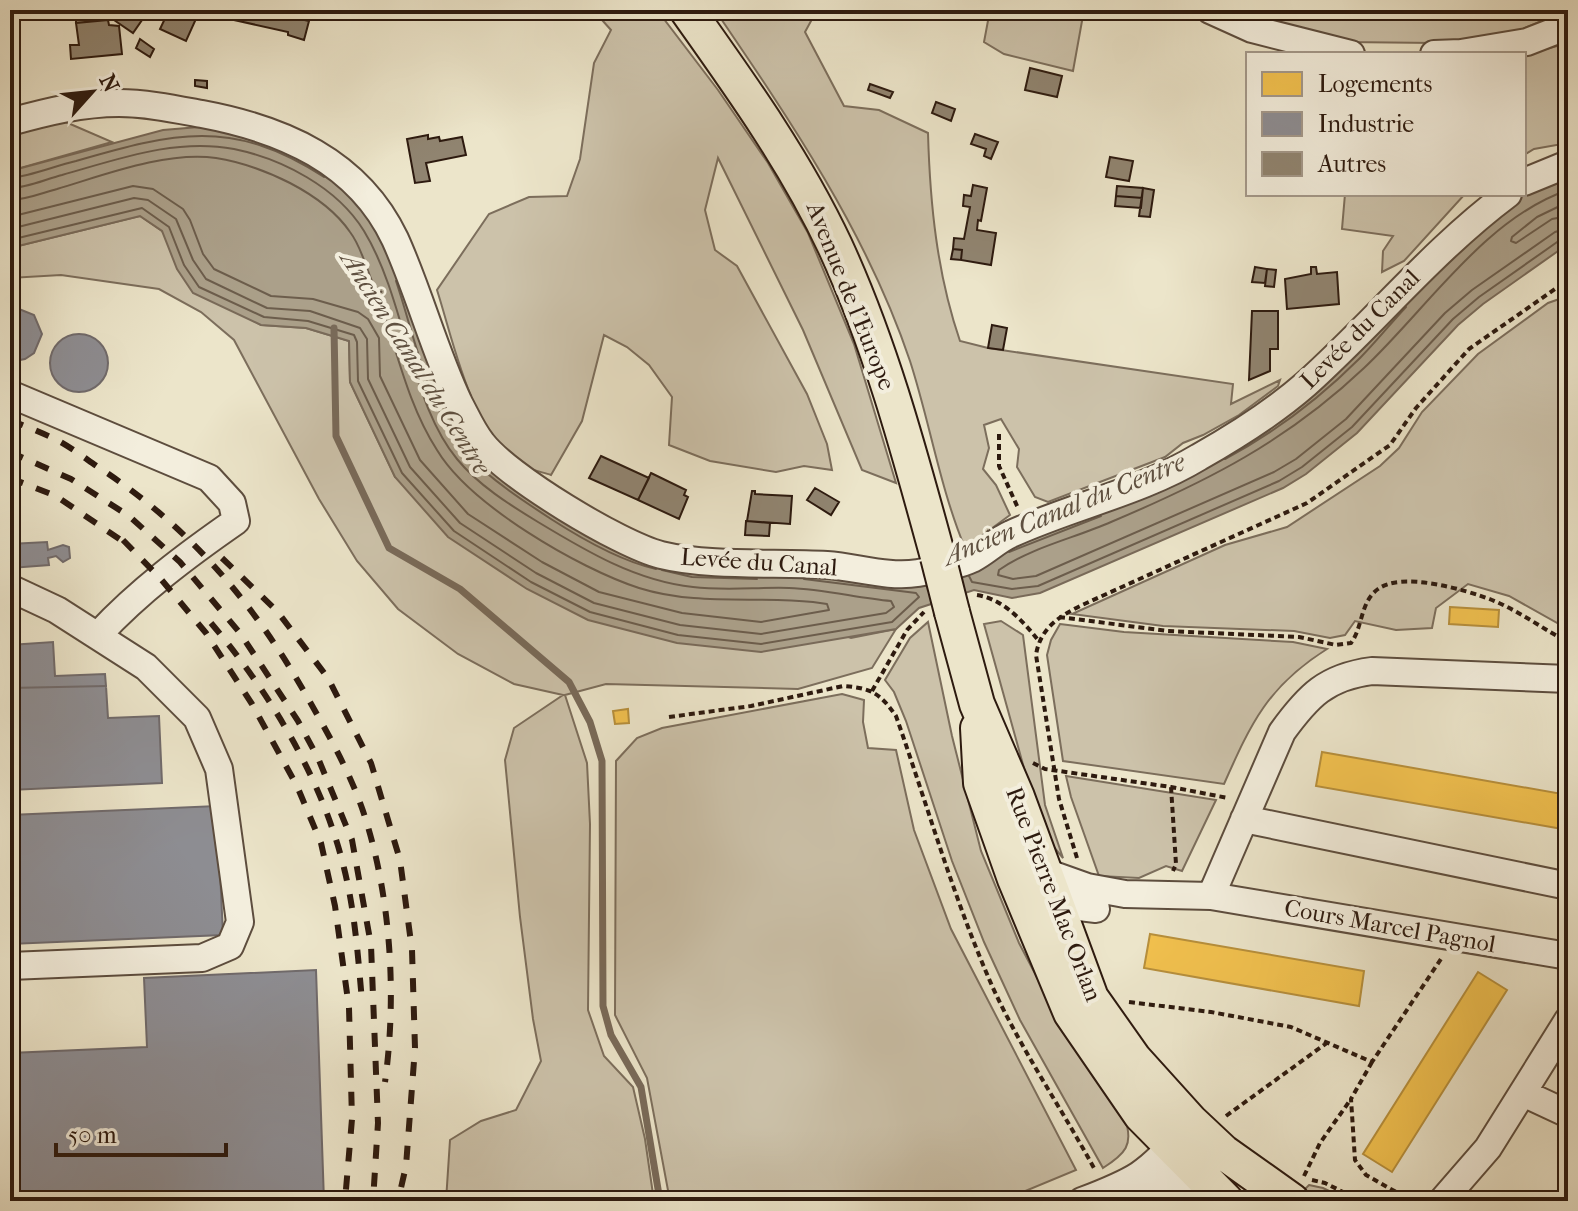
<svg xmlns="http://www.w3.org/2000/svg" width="1578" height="1211" viewBox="0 0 1578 1211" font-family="'IM FELL French Canon',serif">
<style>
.green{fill:#ccc2aa;stroke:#7c6e5c;stroke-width:2}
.water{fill:#aba08a;stroke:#796a59;stroke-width:2}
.homes{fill:#f2c14e;stroke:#b78f3b;stroke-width:2}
.industry{fill:#8d8d92;stroke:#706a6b;stroke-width:2}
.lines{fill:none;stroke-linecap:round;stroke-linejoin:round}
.shore{stroke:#6c5d4c;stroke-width:2}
.stream{stroke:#796a59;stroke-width:7}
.building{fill:#908470;stroke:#2d1a0f;stroke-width:2}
.minor-casing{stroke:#5d4d3e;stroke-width:30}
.major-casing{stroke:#2d1a0f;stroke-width:38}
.path{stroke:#2d1a0f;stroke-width:4;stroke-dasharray:6 4;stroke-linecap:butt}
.minor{stroke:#f3eedd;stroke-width:26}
.major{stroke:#ece5ca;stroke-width:34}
.rail{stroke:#2d1a0f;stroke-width:6;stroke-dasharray:14 14;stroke-linecap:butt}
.major-bridge-casing{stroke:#2d1a0f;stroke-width:38;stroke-linecap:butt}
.major-bridge{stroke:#ece5ca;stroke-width:34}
.labels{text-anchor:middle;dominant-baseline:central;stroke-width:8;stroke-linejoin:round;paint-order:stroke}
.street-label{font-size:24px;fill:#2d1a0f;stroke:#f3eedd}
.water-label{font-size:26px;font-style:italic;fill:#5f5040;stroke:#f3eedd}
</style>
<rect width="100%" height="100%" fill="#ece5ca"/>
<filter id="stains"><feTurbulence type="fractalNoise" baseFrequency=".0025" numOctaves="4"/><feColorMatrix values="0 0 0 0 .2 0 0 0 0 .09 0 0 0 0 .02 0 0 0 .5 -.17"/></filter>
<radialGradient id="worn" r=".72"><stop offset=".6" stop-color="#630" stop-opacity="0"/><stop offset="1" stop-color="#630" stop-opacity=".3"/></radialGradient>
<path class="green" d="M593,10H657L718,90L768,163L808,233L854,344L896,483L862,470L803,330L718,158L705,210L715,250L737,266L807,394L827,444L832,470L804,466L776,472L710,461L669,445L672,397L649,365L627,347L604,335L582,421L551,475C542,472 530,470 522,465C470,431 455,346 437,290L489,214L529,197L567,196L580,159L594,63L611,30Z
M715,10H817L805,32L844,106L879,110L928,133C930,204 937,274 960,341L988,348L1233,384L1231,404L1280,380L1278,386L1239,415L1203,435L1183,443L1165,457L1048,502L1035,497L1017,467L1019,449L1001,419L984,425L989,448L983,469L996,485L1010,515L965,548C940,488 930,423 910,361C867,233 790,120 715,10Z
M990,10H1084L1073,71L1004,54L984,42Z
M1246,10H1568L1506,36L1436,43L1344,42L1266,20Z
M1568,43V143L1534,149L1524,155V55Z
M61,120L112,142L10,171V133Z
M1345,194H1465L1404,261L1382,272L1383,251L1393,236L1342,229Z
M140,216L162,231L232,309L261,325L306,328L349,341L350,382L395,477L851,638L896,629L872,668L798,689L606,684L565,695L587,763L590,824L588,1010L604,1056L633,1087L645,1139L654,1201H446L450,1140L481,1121L516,1110L541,1061L533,1019L520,917L505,760L514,728L563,695L514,684L458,654L398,609L357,561L319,499L234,340L201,312L159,289L61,275L10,278V248Z
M1568,296V629L1509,596L1468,584L1436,608L1432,628L1396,630L1355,621L1345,635L1330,638L1294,631L1163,626L1072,614L1225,545L1287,527L1380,466L1399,448L1422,412L1478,354L1548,303Z
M1001,621L1023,635L1045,805L1063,858L1042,833L984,624Z
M928,622L952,736L981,851L1019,943L1064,1029L1125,1119C1134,1145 1125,1154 1103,1168L1020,1020L984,942L952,861L906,721L894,692L885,680L910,638Z
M1060,624L1124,632L1293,642L1327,649C1268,686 1251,723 1224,784L1063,761L1047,655L1051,640Z
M842,694L864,700L863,722L868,748L896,750L914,830L951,929L1076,1170L1001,1201H670L647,1078L615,1015L616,761L637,738L662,728Z
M1066,776L1216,800L1182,871L1166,866L1139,878L1099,876L1071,797Z
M1309,1185L1323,1188L1350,1201H1317L1303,1191Z"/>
<path class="water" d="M199,127L217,128L298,153L374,212L419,323L527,495L742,571L886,583L1183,471L1516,196L1568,171V244L1483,304L1458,325L1357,433L1306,474L1283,488L1040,593L1012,598L974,590L919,608L896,629L761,652L677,643L588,620L527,589L448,537L395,477L350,382L349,341L306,328L261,325L193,293L177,269L162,231L140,216L10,248V171L163,130Z"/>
<path class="homes" d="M1450,607L1499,610L1498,627L1449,624Z
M628,709L629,723L615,724L613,711Z
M1322,752L1568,795V830L1316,786Z
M1150,934L1364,971L1359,1006L1144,968Z
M1478,972L1507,990L1392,1172L1363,1154Z"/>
<path class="industry" d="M14,307L34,315L42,334L34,353L25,359L15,361L10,360V308Z
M50 363a29 29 0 1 1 58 0a29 29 0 1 1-58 0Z
M47,542L48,550L63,545L69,547L70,558L63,562L56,556L48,558L49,565L11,568L10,544Z
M53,642L55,676L105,674L106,686L10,688V645Z
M106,686L108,718L159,716L162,783L10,790V688Z
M217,806L223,935L10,944V815Z
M316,970L324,1201H10V1053L147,1047L144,978Z"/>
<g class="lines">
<path class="shore" d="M10,178C32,176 54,166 76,161C173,133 232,117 324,177
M10,188C27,188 46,179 62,175C119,159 175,138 234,149C282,159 337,187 364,231C386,267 398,314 410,355C421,391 433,430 457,459C478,485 510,505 538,522C586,551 636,581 693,587C725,591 757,587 789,588C824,589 857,598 891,601L894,607L886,613L761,634L680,625L594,603L536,573L460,523L410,467L368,379L367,339L360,328L310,311L267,308L206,279L193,260L176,219L148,200L134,198L10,229
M1568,190C1485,218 1426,310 1364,368C1287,441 1208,481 1111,522C1075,538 1032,547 999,570L998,575L1013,579L1036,576L1274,472L1296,459L1346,419L1445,313L1472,290L1555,232L1568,228
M10,200C26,200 42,193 57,189C104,175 166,151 216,158C242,162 266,171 290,183C313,195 335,210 350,232C360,245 364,261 370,276C394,333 403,397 437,450C470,505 578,568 639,588C696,606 754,596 813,602L827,604L829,610L761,622L682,613L599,592L542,562L468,514L420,460L380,376L379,338L368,319L358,312L313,299L271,296L214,269L203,254L190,220L183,209L153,189L133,186L10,217
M1568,202L1537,217L1512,237L1511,241L1516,243L1552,219L1568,216
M10,240L142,208L169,227L184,265L199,287L264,317L308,321L354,335L357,342L358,381L402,473L454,531L531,582L590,612L678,635L761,644L892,622L919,597L916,593L804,579
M396,281C413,331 431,419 468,456C493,481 522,500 551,519C582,539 620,561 656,569
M1225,459C1274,433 1321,397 1360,358C1376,342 1390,324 1406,307
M1009,552L1101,516
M662,570L692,577L757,579
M969,576L972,582L1012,589L1038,586L1279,481L1302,467L1352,427L1453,319L1479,297L1560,240L1568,238"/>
<path class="stream" d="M334,328L336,436L389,548L460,589L569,682L590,722L602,761L603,1006L611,1035L641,1087L660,1201"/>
</g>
<path class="building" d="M120,10H125L142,20L133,33L114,20Z
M169,10H200L186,41L160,29Z
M218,10H259L309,21L304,40L288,35V32L216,16Z
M93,14L94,21L76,23V15Z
M108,20L109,25L119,26L122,54L71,59L70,45H79L76,23Z
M140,39L154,49L150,57L136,48Z
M1030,68L1062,76L1057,97L1025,90Z
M195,80L207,81V88L195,86Z
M870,84L893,92L890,98L868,90Z
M936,102L955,109L951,121L932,113Z
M975,134L998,142L991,159L984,156L986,149L971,144Z
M428,135V139L439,137L440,141L462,137L466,155L426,163L430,181L415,183L407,139Z
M1110,157L1133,161L1129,181L1106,177Z
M973,185L987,188L981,221L978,220L977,230L996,233L991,265L961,260L962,250L953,249L954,238L964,239L970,207L963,206L964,195L971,196Z
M1117,186L1143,188L1142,198L1116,196Z
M1143,188L1154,190L1150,217L1139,216Z
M1116,196L1142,198L1141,208L1115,206Z
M953,249L962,250L961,260L951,259Z
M1255,267L1267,269L1265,283L1252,282Z
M1311,267H1316L1317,274L1337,272L1339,304L1287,309L1285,279L1311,274Z
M1267,269L1276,270L1274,287L1265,286Z
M1252,311H1278V349H1270V371L1249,380Z
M992,325L1007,328L1003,350L988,348Z
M601,456L649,478L638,500L589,478Z
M651,473L686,490L684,495L688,497L679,519L638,500Z
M815,488L839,502L831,515L807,500Z
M752,491H755V494L792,496L790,524L747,521Z
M746,521L770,523L769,536L745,535Z"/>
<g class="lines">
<g class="minor-casing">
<path id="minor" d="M1210,10L1252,29L1351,54
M1434,54L1461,53L1527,42L1568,26
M10,122C46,112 82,103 119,103C146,103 175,109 202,114C282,129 358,161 395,239C419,292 434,350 459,403C466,416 473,432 482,443C508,477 619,544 661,555C710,567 775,562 827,565C857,567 888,578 918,573C935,570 957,566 972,559C986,552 997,540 1011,534C1072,506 1141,492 1199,457C1236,436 1274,412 1306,384C1375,322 1433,250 1508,194
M1524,182L1568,164
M10,394L209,478L232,503L236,521C187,555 139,591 99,634
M10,588L57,610L146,667L197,718L219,769L240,922L230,946L202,958L10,966
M1244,819L1568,886
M1042,871L1087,887L1125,894L1211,896L1568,956
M1042,896L1055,904L1096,909
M1211,896L1282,732C1308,696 1326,677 1372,671L1568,679
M1523,1093L1568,1114
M1134,1180L1203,1178
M1082,1201C1132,1182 1150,1174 1183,1131
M1442,1201L1488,1148L1568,1020"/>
</g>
<g class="major-casing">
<path id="major" d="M687,10C741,86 795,161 835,246C881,346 909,451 938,557
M952,612L977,704L1017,797L1091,998L1134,1059L1190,1121L1223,1152L1292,1201
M978,728L981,783L1015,879L1071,1013L1141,1115L1226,1201"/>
</g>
<path class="path" d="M999,434V466L1018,508
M977,595C1003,599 1023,621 1038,640
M1059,617L1168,631L1299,637L1336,645L1351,643C1363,627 1360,602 1378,589C1403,571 1466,590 1492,600C1519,611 1543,629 1568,642
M872,691L907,630L924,612
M669,717L751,706L843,686C871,688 880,693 896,716C928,807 954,900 993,988C1022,1051 1062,1109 1095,1170
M1033,763L1045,769L1171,787L1228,798
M1171,787L1176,864L1173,871
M1077,858L1059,799L1036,655C1040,629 1058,617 1080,606L1307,503L1390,445L1416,408L1469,349L1568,280
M1129,1002L1211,1012L1291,1027L1372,1062L1441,959
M1372,1062L1351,1099L1355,1160L1366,1175L1412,1201
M1226,1116L1328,1042
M1304,1176L1320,1143L1351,1099
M1312,1180L1325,1183L1361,1201"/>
<use href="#minor" class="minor"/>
<use href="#major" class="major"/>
<path class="rail" d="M10,420C25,426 40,432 55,439C71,447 86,459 101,469C192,529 257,607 310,702C330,737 350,773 363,811C391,895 397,995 385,1082
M10,452L71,479L129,516L180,562L240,633L298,721L318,758L352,840L371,945L378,1123L373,1201
M10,478L56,496L131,547
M123,540L160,578L206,633L252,704L297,786L321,843L335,906L349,1008L352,1119L345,1201
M222,558L277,611L328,678L371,763L400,860L412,950L415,1048L406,1166L398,1201
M211,623C270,693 322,778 344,868C355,912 358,957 362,1001"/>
<g class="major-bridge-casing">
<path id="major-bridge" d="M938,557L952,612"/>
</g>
<use href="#major-bridge" class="major-bridge"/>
</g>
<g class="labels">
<g class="street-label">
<text transform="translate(851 296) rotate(68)">Avenue de l'Europe</text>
<text transform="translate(1360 329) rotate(-45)">Levée du Canal</text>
<text transform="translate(759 562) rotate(4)">Levée du Canal</text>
<text transform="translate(1054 894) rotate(69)">Rue Pierre Mac Orlan</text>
<text transform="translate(1390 926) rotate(10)">Cours Marcel Pagnol</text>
</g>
<g class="water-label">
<text transform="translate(416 363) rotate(58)">Ancien Canal du Centre</text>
<text transform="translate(1064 509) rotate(-22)">Ancien Canal du Centre</text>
</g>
</g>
<rect width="1578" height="1211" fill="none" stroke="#ece5ca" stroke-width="40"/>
<rect x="12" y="12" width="1554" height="1187" fill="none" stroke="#2d1a0f" stroke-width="4"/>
<rect x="20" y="20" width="1538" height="1171" fill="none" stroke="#2d1a0f" stroke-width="2"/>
<rect x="1246" y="52" width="280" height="144" fill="#f3eedd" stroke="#a4998b" stroke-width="2"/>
<rect x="1262" y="72" width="40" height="24" fill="#f2c14e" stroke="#a4998b" stroke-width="2"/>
<text x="1318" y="92" font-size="24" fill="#2d1a0f">Logements</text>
<rect x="1262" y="112" width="40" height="24" fill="#8d8d92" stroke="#a4998b" stroke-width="2"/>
<text x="1318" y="132" font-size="24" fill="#2d1a0f">Industrie</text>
<rect x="1262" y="152" width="40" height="24" fill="#908470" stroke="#a4998b" stroke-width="2"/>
<text x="1318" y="172" font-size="24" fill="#2d1a0f">Autres</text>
<g transform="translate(92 92) rotate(63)" stroke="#f3eedd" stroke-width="6" paint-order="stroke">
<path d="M0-6L14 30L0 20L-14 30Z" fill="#2d1a0f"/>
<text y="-12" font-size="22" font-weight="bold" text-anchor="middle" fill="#2d1a0f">N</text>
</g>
<path d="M56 1143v12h170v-12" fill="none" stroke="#2d1a0f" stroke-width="4"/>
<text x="68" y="1143" font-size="24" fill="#2d1a0f" stroke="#f3eedd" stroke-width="6" paint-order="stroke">50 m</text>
<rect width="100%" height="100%" filter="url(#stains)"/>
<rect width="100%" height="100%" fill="url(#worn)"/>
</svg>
